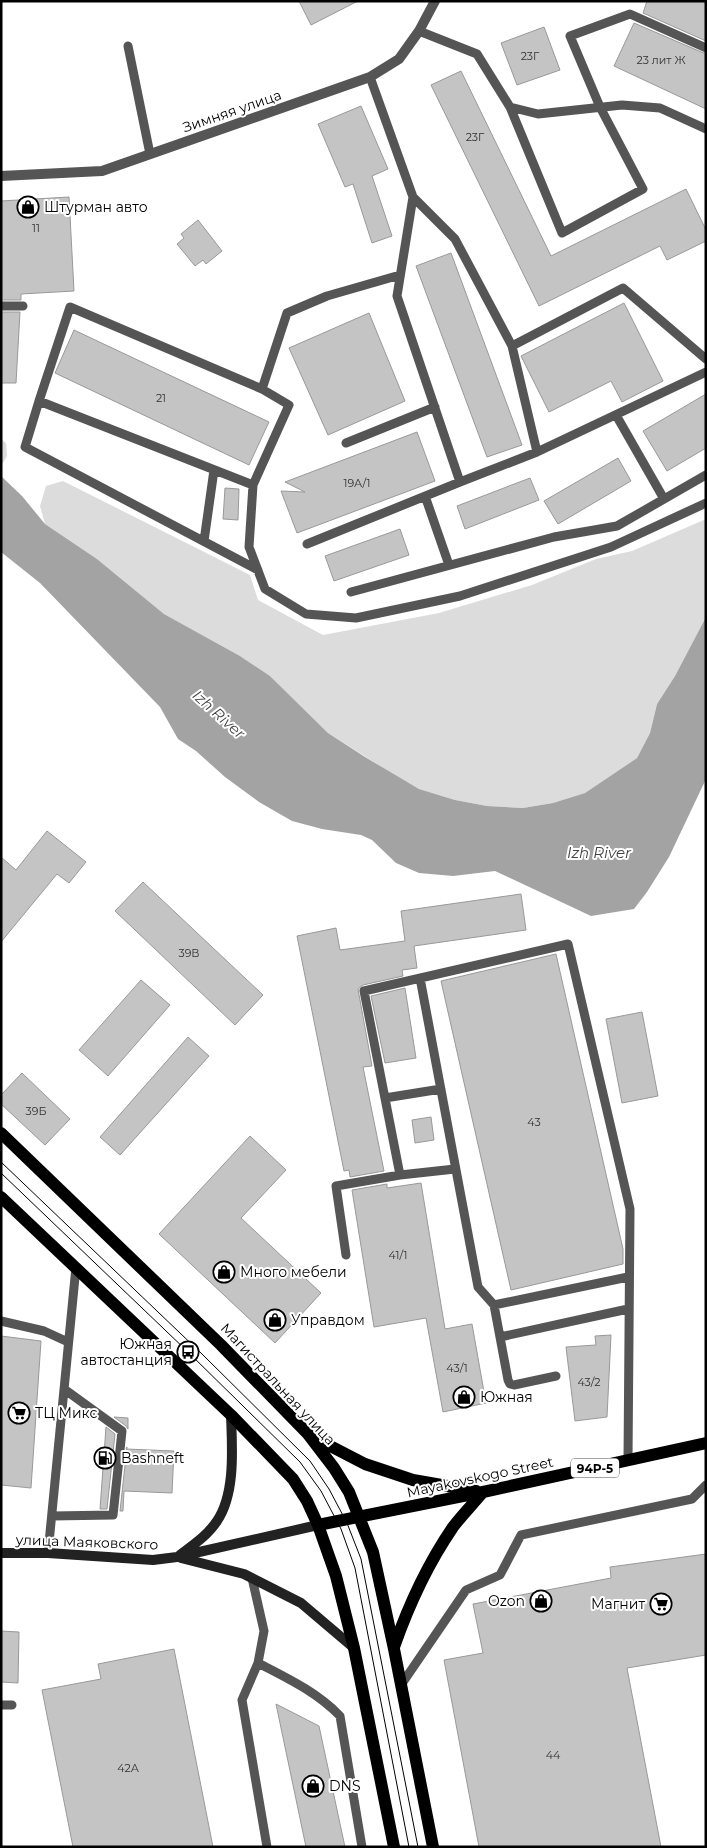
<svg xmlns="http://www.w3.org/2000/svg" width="707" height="1848" viewBox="0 0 707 1848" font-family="Montserrat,sans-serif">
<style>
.green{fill:#dcdcdc}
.water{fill:#a3a3a3}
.building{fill:#c4c4c4;stroke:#999}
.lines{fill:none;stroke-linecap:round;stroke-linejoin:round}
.lane{stroke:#555;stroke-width:9}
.street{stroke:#555;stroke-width:10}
.secondary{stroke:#222;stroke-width:10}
.primary{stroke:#000;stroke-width:12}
.tram{stroke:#000;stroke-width:1}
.labels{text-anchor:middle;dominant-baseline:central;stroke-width:4;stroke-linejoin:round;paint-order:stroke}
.number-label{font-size:11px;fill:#313131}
.shield{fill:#fff;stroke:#4c4c4c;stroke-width:1}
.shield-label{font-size:12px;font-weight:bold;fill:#000}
.street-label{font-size:14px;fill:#000;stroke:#fff}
.poi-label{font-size:14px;fill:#000;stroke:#fff;text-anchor:start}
.water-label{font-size:15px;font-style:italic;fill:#444;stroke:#fff}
</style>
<rect width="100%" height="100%" fill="#fff"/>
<path class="green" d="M1,439L6,443L7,456L1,466Z
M63,481L250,575L258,600L323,635L439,613L532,585L596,559L632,551L706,519V617L675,676L657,704L650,733L637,758L585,793L553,803L523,808L487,806L455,800L419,789L396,776L328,733L270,676L240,656L164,614L97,559L45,524L40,506L46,486Z"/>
<path class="water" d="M1,476L22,496L45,524L97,559L164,614L240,656L270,676L328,733L365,757L419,789L455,800L487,806L523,808L553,803L585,793L637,758L650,733L657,704L675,676L706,617V779L669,857L647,892L634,909L591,916L495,871L453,876L419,873L396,863L372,840L361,835L322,829L292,821L259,802L225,777L196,751L178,739L160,707L40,583L1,552Z"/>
<path class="building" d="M299,1H358L311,25Z
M647,1H706V41L643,13Z
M634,23L706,54V109L614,66Z
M544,27L560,70L517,85L501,43Z
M461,71L551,256L686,189L706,230V241L667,260L660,246L539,306L431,85Z
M361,106L388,169L372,176L392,236L372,243L353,184L345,187L318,124Z
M69,197L74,291L21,294V300H1V201Z
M198,220L222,251L206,264L203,260L195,266L177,244L184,238L181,234Z
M451,253L522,445L487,457L416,266Z
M624,303L663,381L622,402L611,381L549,412L521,356Z
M1,312H20L16,383H1Z
M369,313L405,401L328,435L289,348Z
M74,330L269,422L249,465L55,373Z
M706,394V448L667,471L643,431Z
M417,432L435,481L297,533L281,491L305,492L285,482Z
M618,458L631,481L558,524L544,501Z
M530,478L539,500L465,529L457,506Z
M225,488L239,489L238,520L223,519Z
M400,529L409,555L334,581L325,556Z
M47,831L86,862L69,883L57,874L1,942V857L16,870Z
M143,882L263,995L235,1025L115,911Z
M521,894L526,930L414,946L417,968L402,970L403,976L363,985L358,989L372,1066L363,1067L384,1171L350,1177L349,1170L344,1171L297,936L336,928L340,950L405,941L401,911Z
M556,954L623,1249V1264L511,1290L441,981Z
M141,980L170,1005L108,1076L79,1050Z
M405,988L416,1058L385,1063L371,996Z
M642,1012L658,1096L622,1103L606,1019Z
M188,1037L209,1056L120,1155L100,1137Z
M22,1073L70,1119L45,1145L1,1104V1095Z
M431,1117L434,1140L415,1143L412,1120Z
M250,1136L286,1170L241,1218L321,1293L275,1343L159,1234Z
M421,1183L445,1329L472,1324L486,1403L443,1412L426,1318L374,1327L352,1190L387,1184V1188Z
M611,1335L607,1417L575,1421L566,1347L596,1345L595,1336Z
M1,1336L41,1341L31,1488L1,1485Z
M114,1417L128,1418V1429L126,1426Z
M106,1427L115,1434L107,1509H100Z
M127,1447L126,1449L174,1451L172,1493L124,1491L123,1511H120Z
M706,1554V1655L627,1668L661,1847H479L444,1660L483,1653L473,1604L611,1578L610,1567Z
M1,1631L19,1632L18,1683L1,1682Z
M174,1649L213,1847H73L42,1690L101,1679L98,1664Z
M276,1704L319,1726L345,1847H306Z"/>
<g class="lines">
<path class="lane" d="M419,31L477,54L510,107L538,114L622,105L660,108L706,129
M128,46L150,154
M370,77L413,197L397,296L460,482L537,452
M510,107L562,233L643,189L600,107L570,36L630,14L706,48
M413,197L455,239L512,346L537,452L706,372
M1,306H23
M512,346L623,288L706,359
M262,389L289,405L253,485L39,401L70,307L262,389L287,313L327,296L400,275
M39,401L25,447L258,570
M616,415L664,499
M346,443L435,407
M253,485L249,547L265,589L306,614L356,618L460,596L611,547L706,503
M425,496L449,565
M204,541L214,470
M307,544L460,482
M351,592L554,537L617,526L706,475
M420,978L478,1287L494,1305L628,1277
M385,1098L441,1089
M400,1175L455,1169
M346,1255L336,1186L400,1175L364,991L568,944L630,1209L628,1460
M494,1305L508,1380L510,1384L514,1385L556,1376
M1,1321L44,1331L68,1342
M500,1337L628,1309
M52,1516L113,1515L122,1431L64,1389
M48,1553L76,1267
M252,1578L264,1631L258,1663L242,1700L267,1847
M258,1663C287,1678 317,1692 340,1716L362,1847
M401,1685L466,1590L500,1575L521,1535L692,1499L706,1485
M1,1705H12"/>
<path class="street" d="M1,176L102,171L370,77L399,59L419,31L435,1"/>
<path class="secondary" d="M1,1553H48L153,1560L177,1557L318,1525
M180,1555C193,1545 208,1535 217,1521C236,1493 232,1446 231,1415
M181,1558L244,1574L301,1603L354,1648"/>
<path class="primary" d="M1,1133L221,1345L308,1434L334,1468L349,1492L373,1552L394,1649L433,1847
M1,1197L231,1415L293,1479L307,1501L318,1525L336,1576L354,1648L394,1847
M311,1436L365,1464L413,1480L476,1491
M318,1525L483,1492L706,1443
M394,1647C409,1604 427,1565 453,1527C462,1515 473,1504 483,1492"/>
<path class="tram" d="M1,1162L202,1354L310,1461L329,1489L347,1523L361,1559L418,1847
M1,1173L188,1352L300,1462L321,1491L341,1529L355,1568L409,1847"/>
</g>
<defs>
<g id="shop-ring" transform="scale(1.125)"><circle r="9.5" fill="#fff" stroke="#000" stroke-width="1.5"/><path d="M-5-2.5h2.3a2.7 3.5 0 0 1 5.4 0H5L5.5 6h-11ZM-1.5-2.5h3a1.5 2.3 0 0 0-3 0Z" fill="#000"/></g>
<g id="bus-ring" transform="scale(1.125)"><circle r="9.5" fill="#fff" stroke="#000" stroke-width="1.5"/><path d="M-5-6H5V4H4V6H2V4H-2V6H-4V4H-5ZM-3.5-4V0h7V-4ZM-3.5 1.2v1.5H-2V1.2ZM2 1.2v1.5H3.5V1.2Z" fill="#000"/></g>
<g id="supermarket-ring" transform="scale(1.125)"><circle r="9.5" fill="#fff" stroke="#000" stroke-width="1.5"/><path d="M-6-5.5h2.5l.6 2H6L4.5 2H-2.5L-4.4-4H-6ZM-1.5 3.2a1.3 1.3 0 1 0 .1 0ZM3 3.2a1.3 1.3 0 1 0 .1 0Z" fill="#000"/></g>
<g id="fuel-ring" transform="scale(1.125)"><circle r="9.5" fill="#fff" stroke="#000" stroke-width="1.5"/><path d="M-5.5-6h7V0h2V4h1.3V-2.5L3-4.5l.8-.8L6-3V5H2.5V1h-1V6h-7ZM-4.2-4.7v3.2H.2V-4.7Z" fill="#000"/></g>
</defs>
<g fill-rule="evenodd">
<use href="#shop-ring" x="28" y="207"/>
<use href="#shop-ring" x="224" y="1272"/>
<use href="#shop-ring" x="275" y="1320"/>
<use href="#bus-ring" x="188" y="1352"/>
<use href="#shop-ring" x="464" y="1397"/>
<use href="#supermarket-ring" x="19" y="1413"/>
<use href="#fuel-ring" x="105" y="1458"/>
<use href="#shop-ring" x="541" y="1601"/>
<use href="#supermarket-ring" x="661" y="1604"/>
<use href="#shop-ring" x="313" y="1786"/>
</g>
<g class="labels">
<g class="number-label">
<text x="530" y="56">23Г</text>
<text x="661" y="60">23 лит Ж</text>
<text x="475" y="137">23Г</text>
<text x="36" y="228">11</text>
<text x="161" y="398">21</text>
<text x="357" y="483">19А/1</text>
<text x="189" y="953">39В</text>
<text x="36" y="1111">39Б</text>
<text x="534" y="1122">43</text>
<text x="398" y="1255">41/1</text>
<text x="457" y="1368">43/1</text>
<text x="589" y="1382">43/2</text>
<text x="553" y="1755">44</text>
<text x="128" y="1768">42А</text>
</g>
<rect class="shield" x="571" y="1458.5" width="48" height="19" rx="4"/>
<g class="shield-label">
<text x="595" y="1468">94Р-5</text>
</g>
<g class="street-label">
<text transform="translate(232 111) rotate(-19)">Зимняя улица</text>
<text transform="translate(278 1384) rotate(47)">Магистральная улица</text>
<text transform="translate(480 1477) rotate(-12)">Mayakovskogo Street</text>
<text transform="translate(87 1542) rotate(2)">улица Маяковского</text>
</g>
<g class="poi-label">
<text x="44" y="207">Штурман авто</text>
<text x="240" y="1272">Много мебели</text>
<text x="291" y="1320">Управдом</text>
<text x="172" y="1344" text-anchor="end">Южная<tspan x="172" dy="16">автостанция</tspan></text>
<text x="480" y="1397">Южная</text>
<text x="35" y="1413">ТЦ Микс</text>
<text x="121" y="1458">Bashneft</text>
<text x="525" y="1601" text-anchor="end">Ozon</text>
<text x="645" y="1604" text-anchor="end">Магнит</text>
<text x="329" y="1786">DNS</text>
</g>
<g class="water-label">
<text transform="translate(219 714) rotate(42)">Izh River</text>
<text x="599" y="852">Izh River</text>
</g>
</g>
<rect width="707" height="1848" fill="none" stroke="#000000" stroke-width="5"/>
</svg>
